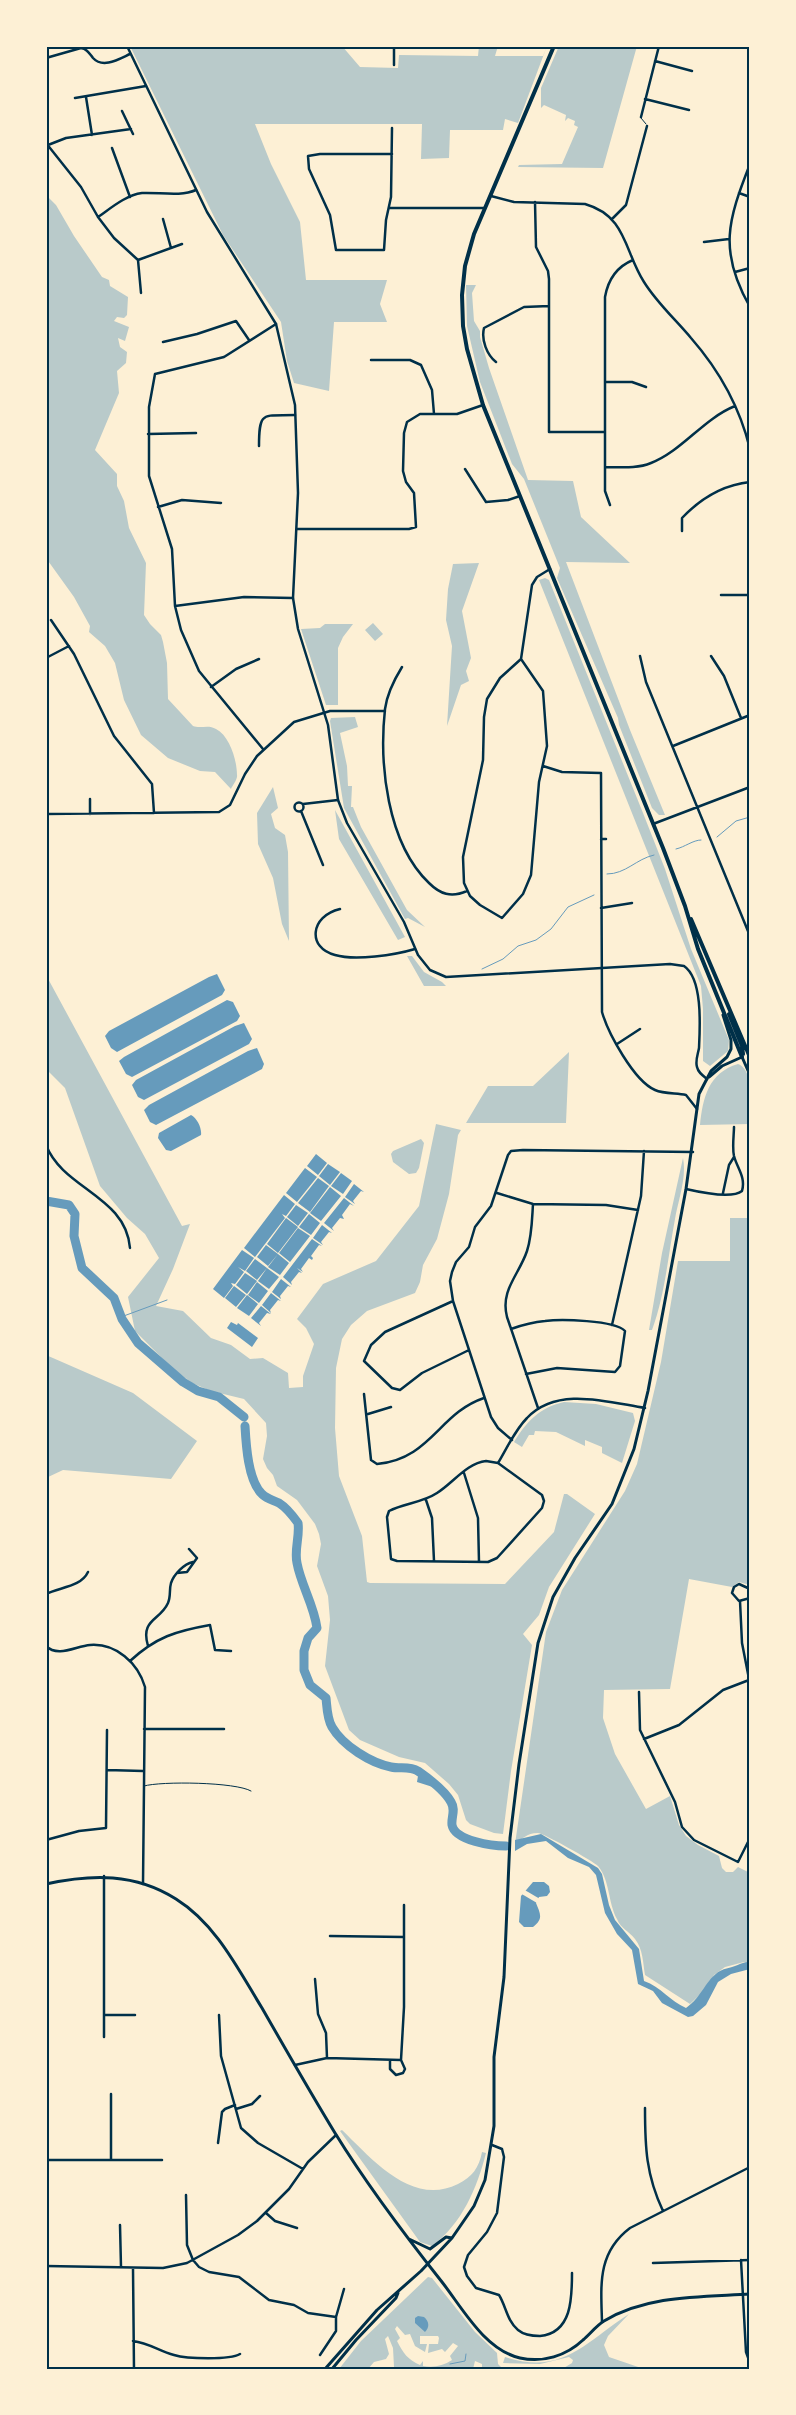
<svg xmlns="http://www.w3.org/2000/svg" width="796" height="2415" viewBox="0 0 796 2415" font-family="'Asap Condensed',sans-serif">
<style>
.green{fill:#b9caca;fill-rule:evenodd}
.water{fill:#669bbc}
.pier{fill:#fdf0d5}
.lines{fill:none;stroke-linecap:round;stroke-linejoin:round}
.stream{stroke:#669bbc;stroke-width:1}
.river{stroke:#669bbc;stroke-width:9}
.service{stroke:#003049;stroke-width:1}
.minor{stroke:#003049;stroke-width:2.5}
.tertiary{stroke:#003049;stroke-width:2.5}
.secondary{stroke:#003049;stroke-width:3}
.primary{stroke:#003049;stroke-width:4}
.neatline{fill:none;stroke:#003049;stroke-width:2}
</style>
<rect width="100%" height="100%" fill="#fdf0d5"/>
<path class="green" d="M130,46H342L360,67L398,68L399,55L478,56L479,46H498L495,56H543L547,46L518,123L505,119L503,130H450L449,158L421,159L422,124H255L271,164L300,222L306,280H387L380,304L387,322H334L329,391L294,383L287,361L281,322L223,235Z
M559,46H637L603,168L518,167L519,165L562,164L578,127L574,125L575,121L568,118L565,121L566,115L544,105L541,108V88Z
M46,195L56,205L74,236L102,277L109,280L110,286L128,297L127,315L124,318L117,317L114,321L129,327L125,341L118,338L120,347L127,352L126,363L117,371L119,393L95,450L117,474V486L124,501L129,528L146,563L144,615L150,624L161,635L163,642L167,663L168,699L193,726C201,729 208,724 216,729C230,736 237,761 237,775C238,779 232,786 231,789L215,772L200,771L168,758L141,735L124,700L115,663L105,646L89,632L90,626L74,597L46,558Z
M466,285H476L472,293L474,321L480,331V337L489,368L528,480L573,481L581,517L630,563L566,562L630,730L665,815H659L652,808L619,725L618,718L557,578L560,568L524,479L512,464L480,382L467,326Z
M479,563L462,611L471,658L466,671L469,681L461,685L447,726L452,646L446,620L448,589L453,564Z
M545,578L549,580L643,813L665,869L691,949L729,1040L728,1051L710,1066L703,1061V1009L701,986L539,580Z
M373,623L383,634L375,641L365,630Z
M325,624H353L343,637L338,648V705H326L301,629L320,628Z
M355,717L358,727L340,733L347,766L348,786H352L351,807H353L361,827L407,910L425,927L408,918L405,919L344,808L330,721L331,718Z
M273,787L278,808L271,814L275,828L285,835L288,852L289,941L282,924L273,878L258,844L257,813Z
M335,810L405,937L398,940L339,839Z
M407,956H412L424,972L442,982L446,986H424Z
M46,975L182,1226L190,1224L173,1269L156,1306L183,1311L211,1338L231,1345L250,1359L263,1358L288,1373L289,1388L303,1387V1376L314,1344L306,1328L297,1319L323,1284L376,1261L419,1206L436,1124L461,1130L458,1135L449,1194L437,1239L423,1265L420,1282L415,1293L367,1311L351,1325L342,1339L336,1368L335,1428L339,1476L362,1536L367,1582L370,1583L505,1584L554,1532L564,1494H567L595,1514L549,1587L539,1615L523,1634L532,1645L511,1771L503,1834L494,1833L470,1824L466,1820L458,1795L449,1784L425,1763L399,1757L360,1740L349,1730L325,1666L330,1620L328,1596L317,1566L321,1544L319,1534L315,1524L297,1500L277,1486L273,1475L267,1468L263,1459L267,1436L266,1423L244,1399L211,1391L192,1383L170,1366L135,1331L128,1297L159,1258L145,1234L127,1218L100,1186L65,1088L46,1069Z
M569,1052L566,1123H466L488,1086H533Z
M738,1064C755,1070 750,1109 750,1124L700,1125C703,1098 708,1073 738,1064Z
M421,1139L424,1143L419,1168L416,1173L409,1174L393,1162L391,1154L393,1151Z
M683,1158C687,1177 678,1201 675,1219C668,1256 665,1295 652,1330H649L662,1253Z
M730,1218H750V1585L739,1582L732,1587L689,1579L670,1689L604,1690L603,1718L615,1754L646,1809L670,1796L679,1825L686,1836L698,1845L719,1856L722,1868L726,1872H733L738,1867L750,1873V1963L744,1962L725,1967L714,1975L707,1988L690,2004L645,1975C643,1963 643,1949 635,1939C629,1931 621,1929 617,1919C608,1903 610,1880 598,1866C593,1861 543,1833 538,1833C526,1833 523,1839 515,1844L546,1632L562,1590L625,1491L637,1464L661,1362L678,1261H730Z
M46,1355L133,1393L197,1441L171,1479L63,1470L46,1478Z
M564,1402L596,1404L633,1413L635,1421L622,1463L602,1453V1447L585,1440V1446L556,1432L535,1431L534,1435H529L522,1447L514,1442C527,1421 539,1408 564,1402Z
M342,2130C372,2159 412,2207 458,2184C472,2177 479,2168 482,2152L486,2153C477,2188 462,2224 432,2246L420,2242L340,2131Z
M428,2277L432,2278L475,2332L497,2353L498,2364L503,2369H482V2364L475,2361L473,2369H391L394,2367L393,2348L388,2336L385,2339L389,2354L386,2359L374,2362L368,2369H339L361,2341ZM397,2326L405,2335L410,2334L415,2346L425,2352L427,2344H420V2336H438L439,2338L438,2344H429L428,2353L442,2349L445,2352L453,2343L458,2346L450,2356L452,2360C443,2366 433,2368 423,2366V2361L420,2365C408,2360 403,2353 397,2341L400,2338L395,2329Z
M629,2314L608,2336L604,2345L609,2357L644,2369H562L572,2363L573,2360L569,2357L540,2364L503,2363L505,2357C563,2376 585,2342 629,2314Z"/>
<path class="water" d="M217,974L225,990L222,995L117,1052L111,1048L105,1036L109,1031L209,977Z
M227,1000L233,1002L240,1016L237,1021L132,1077L126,1074L119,1061L124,1057Z
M244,1023L252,1039L249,1044L144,1100L138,1097L132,1085L136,1080L235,1026Z
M257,1048L264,1064L262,1069L156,1125L150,1122L144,1110L149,1105L248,1051Z
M191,1115C197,1118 202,1128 201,1135L171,1151L166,1150L158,1138L159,1133Z
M316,1154L327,1163L318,1175L307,1166Z
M328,1164L340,1172L330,1185L319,1176Z
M305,1168L317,1177L297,1202L286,1193Z
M341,1173L352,1181L343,1194L331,1186Z
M318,1178L329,1186L310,1212L298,1203Z
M354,1184L364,1192L361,1191L353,1201L355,1204L345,1197Z
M330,1187L341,1196L321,1221L310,1213Z
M284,1195L295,1204L286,1216L282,1214L285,1218L255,1257L244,1248Z
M344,1198L354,1206L350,1204L342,1215L344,1219L340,1218L332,1228L334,1231L324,1223Z
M296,1205L308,1213L298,1226L287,1217Z
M309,1214L320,1223L311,1235L299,1227Z
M286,1218L298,1227L278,1253L267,1244Z
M322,1225L332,1233L329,1232L321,1242L323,1245L313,1238Z
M298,1228L310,1236L290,1262L279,1253Z
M312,1239L322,1246L319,1245L311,1256L313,1258L312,1260L309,1258L301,1269L303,1272L297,1268L302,1273L299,1272L291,1282L292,1285L283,1277Z
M266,1245L278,1254L268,1266L257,1257Z
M242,1250L254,1258L245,1271L238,1267L244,1272L235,1284L231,1283L233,1286L224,1298L213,1289Z
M278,1254L289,1263L280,1275L268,1267Z
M255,1259L267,1268L257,1280L246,1271Z
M267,1268L279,1277L269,1289L258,1281Z
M245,1273L257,1281L247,1294L236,1285Z
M281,1279L291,1287L288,1286L280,1296L281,1299L272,1292Z
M257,1282L268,1291L259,1303L248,1295Z
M234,1286L246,1295L236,1307L225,1298Z
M271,1293L281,1301L278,1300L270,1310L271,1313L262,1305Z
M247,1295L258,1304L249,1316L237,1308Z
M261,1306L271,1314L267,1313L259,1323L261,1326L251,1318Z
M231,1322L237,1325L238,1323L258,1338L252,1347L227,1328Z
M422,1769L439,1789L417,1782L418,1776L411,1772V1770Z
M541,1834L598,1868L602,1874L609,1905L615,1920L639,1949L644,1981C661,1987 670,2001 686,2008C702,1997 706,1979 720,1971C725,1968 730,1968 735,1966C741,1964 743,1962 750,1962V1969L731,1974L718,1982L706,2005L693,2016L688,2017L662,2003L653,1991L638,1984L632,1950L617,1934L605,1913L596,1875L589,1867L568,1858L546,1841L527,1844L515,1851V1840Z
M533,1882H544L549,1886L550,1892L547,1896L539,1897L536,1903C540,1913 544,1919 533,1927H524L519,1922L521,1896Z
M418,2316L424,2317C429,2321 430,2327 425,2332L415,2323V2318Z"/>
<path class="pier" d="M523,1889L540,1899L537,1903L520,1893Z"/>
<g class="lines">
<path class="stream" d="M717,837L736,821L750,817
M676,849C685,847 693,840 701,840
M607,874C626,874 636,859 654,855
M482,969L503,959L518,946L536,940L551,929L568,907L594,895
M121,1317L167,1300
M450,2364L465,2361L466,2354"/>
<path class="river" d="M46,1201L69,1205L75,1214L74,1236L82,1268L114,1298L122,1319L138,1343L183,1382L198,1391L219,1397L244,1417
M245,1426C246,1444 248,1481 262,1494C267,1499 273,1500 279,1503C287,1508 293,1516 298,1523C300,1536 294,1550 297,1563C301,1585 314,1605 317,1628L308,1638L304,1651V1670L310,1685L326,1698C327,1707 327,1719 332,1727C343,1746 371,1763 391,1767C400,1769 410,1766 418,1771C428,1778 445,1791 451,1802C456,1810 451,1817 452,1825C455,1841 493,1846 506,1846"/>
<path class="service" d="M641,118L646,124
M144,1786C161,1781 236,1782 251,1791"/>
<path class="minor" d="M46,58L81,48C87,49 89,53 93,58C103,69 119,59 130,54
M655,61L692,71
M394,65V46
M86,97L92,135
M75,98L146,86
M645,99L689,110
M122,111L133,134
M641,117L659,46
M392,128L391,197L386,220L384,250H336L330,215L309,169L308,156L320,154H392
M46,143L81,187L98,217L114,238L138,260L141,293
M48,145L66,138L131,129
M112,148L130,197
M750,164C728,220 718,251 750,307
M739,193L750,197
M491,196L514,202L585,204C627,216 624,251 644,282C657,303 676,320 691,338C719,370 740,408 750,449
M535,202L536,247L548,271L549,279V432H605
M389,208H485
M98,217C111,208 126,195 142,193C159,192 180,197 196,190
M163,219L171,248
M612,219L626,205L647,126
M704,242L729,239
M138,260L182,244
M735,272L750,268
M163,342L197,334L236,321L249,340
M371,360H410L421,365L432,390L434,414
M496,362C487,355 481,340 484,328L524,307L549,306
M605,382H632L646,387
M148,434L196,433
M259,446C259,410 263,416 295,415
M605,467C620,467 637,469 651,463C682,451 703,419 735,406
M465,469L486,502L508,500L520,496
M610,505L605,491V297C608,280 616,267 633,260
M158,507L182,500L221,503
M297,529H409L416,527L414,493L406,482L403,471L404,433L407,422L420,414H457L483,405
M682,531V518C701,498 722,485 750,482
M721,595H750
M175,606L244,597L293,598
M51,620L74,654L114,736L152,784L154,813
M640,656L646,682L750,936
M711,656L724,676L741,718
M46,658L69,646
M521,659L543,691L547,746L539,782L531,875L523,894L502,918L480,905L470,896L464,883L463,857L483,760L484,717L487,699L500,678L521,659L532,585L537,577L550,569
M402,667C394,680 387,694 385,709C379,764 387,843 429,883C440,894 451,898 467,891
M211,687L236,669L259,659
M673,746L750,715
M263,749L199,671L181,630L175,606L172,549L149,476V407L155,374L224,357L276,324
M543,766L562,772L601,773L602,1012C608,1033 634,1081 655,1090C664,1094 676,1093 686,1095L697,1109
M90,799V814
M294.5 807a4.5 4.5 0 1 1 9 0a4.5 4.5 0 1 1-9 0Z
M303,804L338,800
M301,811L323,865
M46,814L219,812L230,805L245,774L257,756L294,722L330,711H385
M653,824L750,787
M601,839H606
M601,908L632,903
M340,909C310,916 307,948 335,955C355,961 395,955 415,949
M617,1044L640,1029
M46,1145C63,1189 126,1196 130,1248
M686,1189C699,1192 732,1199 742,1191C746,1177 737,1168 734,1156C732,1147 734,1135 734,1127
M497,1193L533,1204L606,1205L638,1210
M723,1193L729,1165L734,1157
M533,1204C532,1219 532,1236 527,1251C519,1275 500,1290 507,1317L538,1408
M453,1301L385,1332L371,1345L364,1361L392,1388L400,1390L422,1373L469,1350
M612,1325L641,1196L644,1151
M511,1329C522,1325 533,1322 545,1321C560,1319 615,1320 625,1331L620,1366L615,1372L557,1368L526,1374
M364,1394L371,1460L377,1464C431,1459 439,1413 484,1398
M368,1414L391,1407
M512,1440L498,1428L491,1417L453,1301L450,1281L452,1272L456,1262L469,1247L475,1227L491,1206L508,1155L511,1151L523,1150L693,1152
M486,1461L498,1463L542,1495L544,1501L542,1508L497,1558L488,1562L397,1561L391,1559L387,1517L389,1511C404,1503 422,1503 437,1493C453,1483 467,1463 486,1461Z
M498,1463C507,1448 515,1430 527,1418C557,1386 607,1402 645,1408
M464,1473L478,1518L479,1562
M426,1500L432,1518L434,1561
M177,1573L187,1572L197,1558L189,1549
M750,1589L739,1584L734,1587L732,1593L739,1601L750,1598
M46,1594C60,1587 81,1587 88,1572
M740,1601L742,1643L750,1684
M46,1646C58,1658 76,1646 90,1645C116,1643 138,1663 145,1687L143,1884
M148,1646C140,1619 160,1621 168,1603C171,1596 169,1590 171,1583C174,1574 184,1564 193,1562
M130,1661C156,1637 176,1631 210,1625L215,1650L231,1651
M639,1692L640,1730L675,1802L682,1827L694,1840L738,1862L750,1838
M144,1729H224
M644,1739L679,1725L723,1690L749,1680
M107,1770L143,1771
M46,1840L79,1831L106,1828L107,1730
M330,1936L404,1937
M315,1979L318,2014L326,2033L327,2058
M104,2015H135
M219,2015L221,2056L241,2128L258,2143L303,2169
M104,2037V1876
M390,2060V2069L396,2075L403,2073L405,2069L401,2060
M401,2060L404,2007V1905
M295,2065L327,2058L401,2060
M645,2108C645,2147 646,2175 663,2211
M236,2109L252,2104L260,2096
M218,2143L222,2112L225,2109L235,2105
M492,2145L502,2149L504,2157L497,2213L487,2232L468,2255L464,2267L467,2276L476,2288L499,2295C506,2306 507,2321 518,2330C524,2335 532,2336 540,2336C572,2333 572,2298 572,2273
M46,2160H162
M111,2160V2094
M186,2195L187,2245L193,2260L199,2267L209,2272L239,2277L269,2300L294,2305L308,2313L336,2317V2331L320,2355
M266,2213L275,2221L297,2228
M120,2225L121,2267
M741,2260L746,2352L750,2363
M653,2263L750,2260
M46,2266L163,2268L187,2263L238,2235L257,2221L289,2189L308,2162L336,2135
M133,2268L134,2369
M336,2317L344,2289
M602,2322C601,2285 597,2253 630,2228L750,2167
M133,2341C149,2343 159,2351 174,2355C187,2359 230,2360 240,2354"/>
<path class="tertiary" d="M127,46L207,212L276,324L295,405L298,493L293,598L298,629L328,725L338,800L347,823L404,922L418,955L430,970L446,977L670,964L684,966C703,979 700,1027 699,1048C698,1054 695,1061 697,1067C698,1072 702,1075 707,1079"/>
<path class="secondary" d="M709,1077L722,1066L742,1057L750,1075
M46,1884C92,1874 135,1873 176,1899C216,1924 238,1969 262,2008C286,2050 310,2092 335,2133C367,2185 404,2234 442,2282C463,2309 485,2350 520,2358C543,2363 566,2356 583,2340C590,2334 596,2326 604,2321C647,2295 701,2297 750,2294
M409,2239L430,2249L446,2237L452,2238
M325,2369L377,2310L421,2271L452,2238L474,2206L485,2180L494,2126V2057L504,1977L510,1838L519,1764L538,1643L553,1597L575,1558L612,1504L634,1449L648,1391L686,1189L699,1094L711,1071L727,1057L731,1049V1040L723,1015
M332,2369L356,2340L396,2298L398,2293"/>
<path class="primary" d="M554,46L474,234L465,266L462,295L463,326L467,349L483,405L663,848L685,906L698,949L742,1057
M691,919L749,1055
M729,1014L742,1046L743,1054"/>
</g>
<rect width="796" height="2415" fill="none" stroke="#fdf0d5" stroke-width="95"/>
<rect x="48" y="48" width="700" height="2320" class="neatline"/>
</svg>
